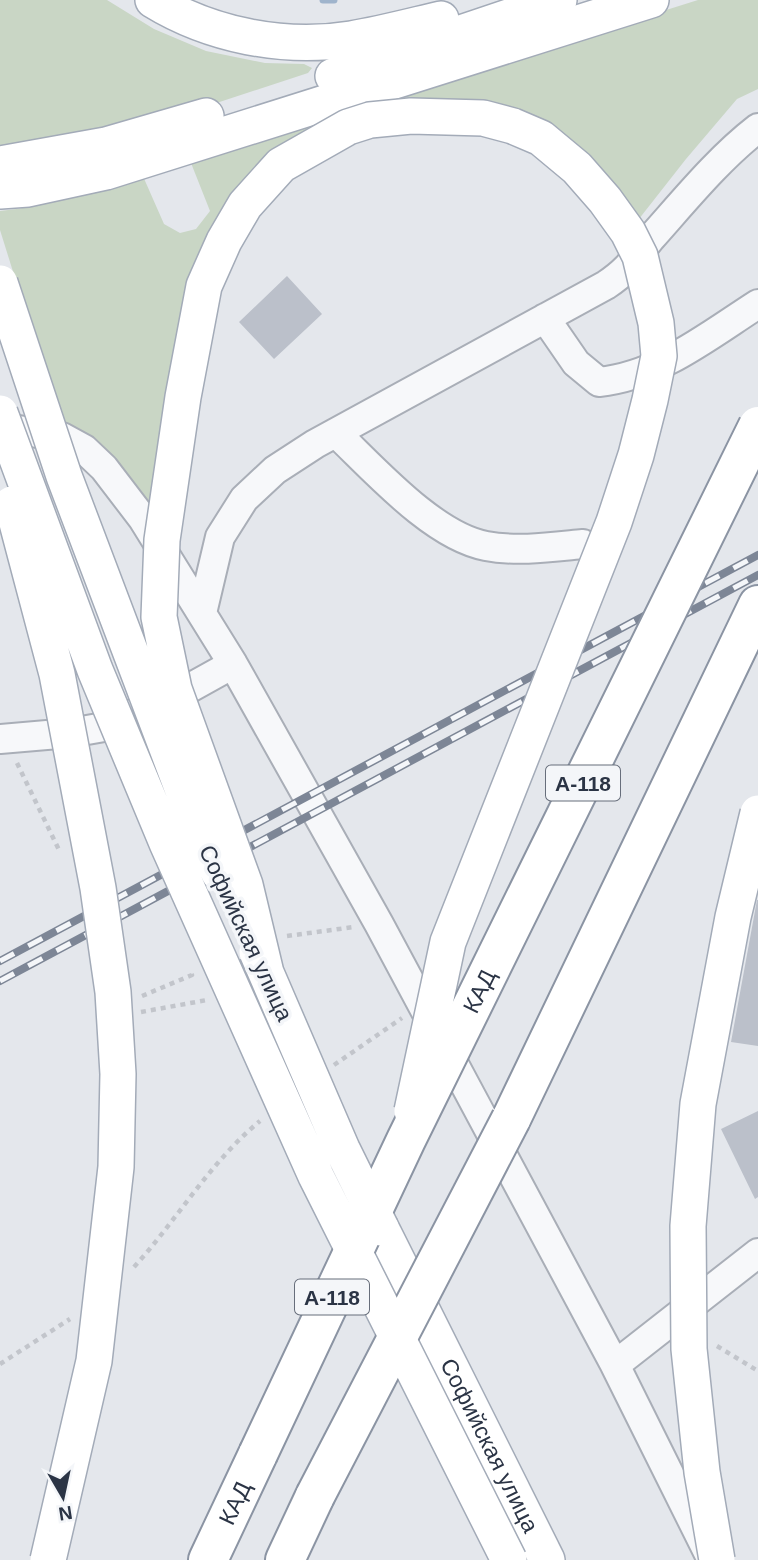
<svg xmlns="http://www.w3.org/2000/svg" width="758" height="1560" viewBox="0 0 758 1560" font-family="Helvetica,sans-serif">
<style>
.green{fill:#c9d6c5}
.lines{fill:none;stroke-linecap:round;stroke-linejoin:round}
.stream{stroke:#9fb4cc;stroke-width:7}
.building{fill:#bbc0ca}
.minor-casing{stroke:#a9aeb7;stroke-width:32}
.major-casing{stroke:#a3abb8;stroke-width:38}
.highway-casing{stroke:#8b94a3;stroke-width:42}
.path{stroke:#c2c5cb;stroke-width:4.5;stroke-dasharray:5 5;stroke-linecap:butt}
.minor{stroke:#f7f8fa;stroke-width:28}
.major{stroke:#fff;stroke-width:35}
.highway{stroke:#fff;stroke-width:38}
.rail-casing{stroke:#7d8696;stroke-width:8}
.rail{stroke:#f4f6f9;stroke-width:5;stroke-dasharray:16;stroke-linecap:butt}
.major-bridge-casing{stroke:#a3abb8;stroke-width:38;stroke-linecap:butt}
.highway-bridge-casing{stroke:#8b94a3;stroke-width:42;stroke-linecap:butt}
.major-bridge{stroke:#fff;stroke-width:35}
.highway-bridge{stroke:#fff;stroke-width:38}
.labels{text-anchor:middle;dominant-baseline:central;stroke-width:7;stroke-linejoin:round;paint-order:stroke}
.shield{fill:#f4f6f9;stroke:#676e7b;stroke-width:2}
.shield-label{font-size:21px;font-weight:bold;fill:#2b3445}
.street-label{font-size:23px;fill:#2b3445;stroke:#f4f6f9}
</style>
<rect width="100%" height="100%" fill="#e4e7ec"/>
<path class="green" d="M0,0H107L154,29L206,51L265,63L304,64L312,68L308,73L177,116L0,157Z
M698,0H758V89L737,99L686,159L635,224L549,132L361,106Z
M330,118L268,156L178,337L157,451L151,507L108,455L61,425L0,230V211C50,206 95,191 142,174L164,224L180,233L196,229L210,211L191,163Z"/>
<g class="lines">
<path class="stream" d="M323,0H334"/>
</g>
<path class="building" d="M287,276L322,314L274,359L239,322Z
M757,900H758V1046L731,1042Z
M758,1111V1197L755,1199L721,1129Z"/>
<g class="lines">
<g class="minor-casing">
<path id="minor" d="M545,318L576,363L599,382C659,376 708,336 758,304
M0,427L62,437L84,449L104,468L143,519L233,664L379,924L615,1365L710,1556
M336,433C374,469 433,536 486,546C517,552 552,547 583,544
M202,613L220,537L244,499L275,470L315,444L606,285C630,269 634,259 651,238C685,200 718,159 758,128
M0,739L70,733L104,727L188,689L233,664
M615,1365L758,1253"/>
</g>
<g class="major-casing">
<g id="major">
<path d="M153,0C210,35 284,50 351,39C381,34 411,26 441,19"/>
<path d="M333,76L559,0"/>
<path d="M0,164L106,145L206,116"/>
<path d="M0,191L28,189L106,172L651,0"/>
<path id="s1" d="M381,1228L547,1560"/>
</g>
</g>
<g class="highway-casing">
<g id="highway">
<path d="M511,1119L758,605"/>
<path id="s2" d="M208,1560L258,1454"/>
<path d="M285,1560L315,1496"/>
</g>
</g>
<path class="path" d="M17,763L59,850
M287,936L354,927
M142,996L192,975L190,972
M141,1012L207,1000
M334,1065L402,1018
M134,1267C177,1220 210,1162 260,1121
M717,1346L758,1371
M0,1364L70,1319"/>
<use href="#minor" class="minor"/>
<use href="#major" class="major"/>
<use href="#highway" class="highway"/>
<g class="rail-casing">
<path id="rail" d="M0,961L758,555
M0,981L758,575"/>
</g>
<use href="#rail" class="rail"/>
<g class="major-bridge-casing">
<path id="major-bridge" d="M0,283L64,476L198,830L219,873
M0,413L95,670L167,843L316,1176L509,1560
M12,504L57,674L98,888L113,992L118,1074L116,1167L94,1361L48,1560
M257,952L342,1149L381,1228
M266,973L245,885L174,689L159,617L162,540L183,397L204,286L224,241L245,205L281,165L348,127L370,120L411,116L483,118L513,126L541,138L577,168L605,200L628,232L640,256L656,323L659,356L650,400L636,455L614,522L448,942L412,1111
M717,1560L702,1472L689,1349L688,1226L698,1104L733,917L758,813"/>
</g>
<g class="highway-bridge-casing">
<g id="highway-bridge">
<path id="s3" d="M258,1454L406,1140L758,426"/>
<path d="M315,1496L511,1119"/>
</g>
</g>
<use href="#major-bridge" class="major-bridge"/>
<use href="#highway-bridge" class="highway-bridge"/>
</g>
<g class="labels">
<g class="shield">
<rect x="546" y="765.5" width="74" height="35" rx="5"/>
<rect x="295" y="1279.5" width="74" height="35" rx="5"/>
</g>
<g class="shield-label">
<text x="583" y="783">А-118</text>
<text x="332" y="1297">А-118</text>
</g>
<g class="street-label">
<text transform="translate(246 933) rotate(65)">Софийская улица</text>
<text stroke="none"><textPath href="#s3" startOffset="513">КАД</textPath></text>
<text stroke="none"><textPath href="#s1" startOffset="243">Софийская улица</textPath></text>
<text stroke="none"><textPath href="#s2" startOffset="63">КАД</textPath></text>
</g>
</g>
<g transform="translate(63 1497) rotate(171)" stroke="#f4f6f9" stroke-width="5" paint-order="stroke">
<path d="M0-5L12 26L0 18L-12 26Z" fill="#2b3445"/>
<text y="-10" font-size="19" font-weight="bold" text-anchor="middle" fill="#2b3445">N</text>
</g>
</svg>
